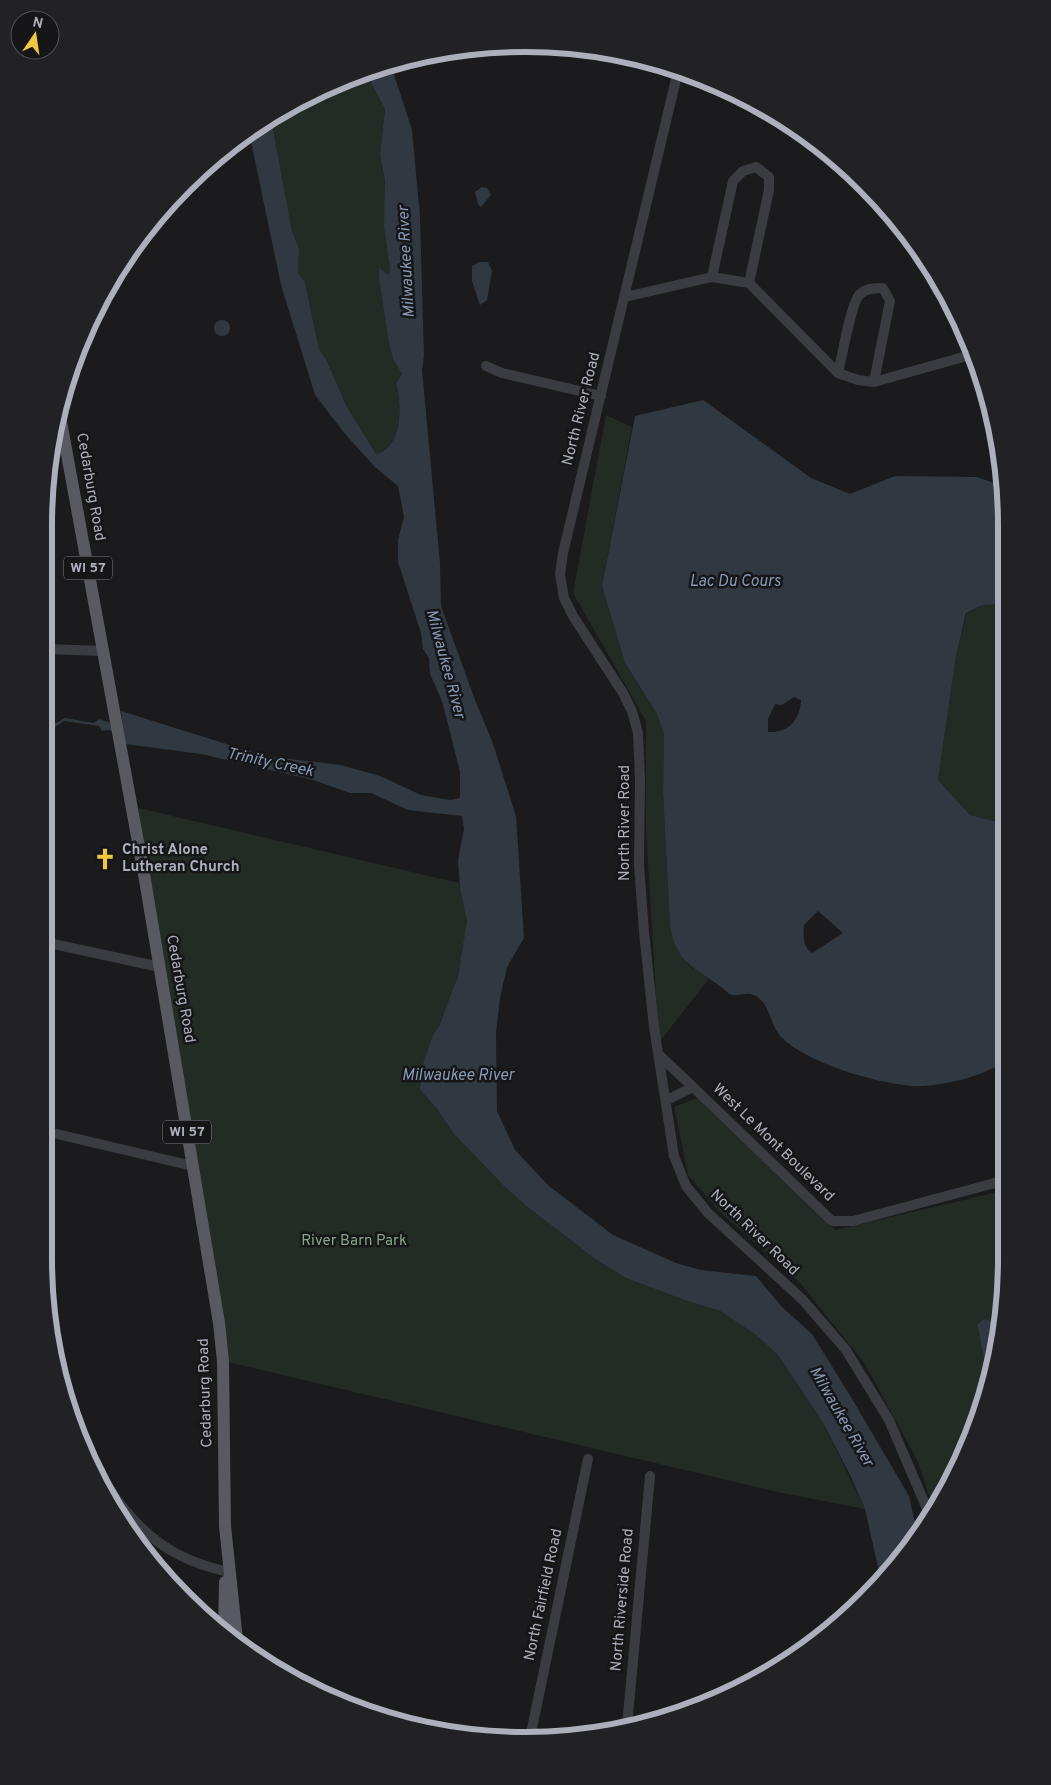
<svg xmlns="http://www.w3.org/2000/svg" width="1051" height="1785" viewBox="0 0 1051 1785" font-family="Overpass,sans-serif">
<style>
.green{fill:#222b24}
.water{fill:#303841;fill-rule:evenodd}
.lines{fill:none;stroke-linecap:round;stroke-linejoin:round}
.minor{stroke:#3b3c42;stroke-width:10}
.major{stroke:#585961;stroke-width:12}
.labels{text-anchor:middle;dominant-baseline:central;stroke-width:5;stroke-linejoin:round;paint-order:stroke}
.shield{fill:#161518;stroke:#80828b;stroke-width:1}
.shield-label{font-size:14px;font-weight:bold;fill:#adb0bc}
.street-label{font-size:15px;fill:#adb0bc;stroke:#161518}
.poi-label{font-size:15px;font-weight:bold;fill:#adb0bc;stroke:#161518;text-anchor:start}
.park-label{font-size:15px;fill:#85a68a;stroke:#161518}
.water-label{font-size:16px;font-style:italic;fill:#869ab6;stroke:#161518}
.rim{fill:none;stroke:#adb0bc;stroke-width:6}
</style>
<rect width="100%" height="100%" fill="#1b1a1d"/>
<path class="green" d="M366,73L385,109L380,155L385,181L390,267L389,275L379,269V279L389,344L393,359L402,374L396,383C402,404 403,447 376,454L346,405L326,359L319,349L305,282L298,273L299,249L292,231L271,118L341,81Z
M606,415L632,427L602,586L625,663L656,712L664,734L663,792L670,926L688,965L709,979L660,1041L659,1045L646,830V721L573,593Z
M1006,604V824L970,815L938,780L956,656L967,613L982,605Z
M130,806L459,883C460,896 467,909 467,921C467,930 460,969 457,978C446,1017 422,1049 420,1090L437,1109L453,1133L503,1185L525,1205L598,1261L626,1278L687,1301L720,1311L756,1335L778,1355L822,1421L865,1509L782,1493L223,1361Z
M697,1098L835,1230L1006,1190V1291L982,1415L934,1510L917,1460L865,1364L800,1283L719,1211L688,1175L674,1107Z"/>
<path class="water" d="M391,65L412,130L420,216L424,356L422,370L440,563L441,606L475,700L492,741L516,816L524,938L507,967L500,998L496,1033L497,1111L515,1150L549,1186L613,1235L676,1263L701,1270L756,1276L782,1307L812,1334L851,1397L909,1496L918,1536L880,1576L865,1509L851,1477L822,1421L778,1355L756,1335L720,1311L687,1301L626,1278L598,1261L525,1205L503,1185L453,1133L437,1109L420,1090L421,1070L433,1035L439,1026L458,976L467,921L460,889L458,860L464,829L462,816L408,810L371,793H350L313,780L201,754L125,744L124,733L108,730L102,731L99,726L64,721L55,727L44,728V725L58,722L65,718L94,723L99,719L123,727L121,711L265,756L341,765L380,776L421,795L450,800L460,798V772L442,701L430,674L429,658L423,649L421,633L398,562V540L404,517L398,486L375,467L345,434L315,395L281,285L249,132L271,118L292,231L299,249L298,273L305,282L319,349L326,359L346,405L376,454C403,448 402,403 396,383L402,374L393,359L389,344L379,279V268L389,275L390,267L384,227L385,181L380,155L385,109L366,73Z
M482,187L487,188L491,195L481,207L478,204L475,192Z
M479,262H488L492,271L487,300L480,305L472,281V266Z
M214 328a8 8 0 1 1 16 0a8 8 0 1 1-16 0Z
M703,400L811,478L850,494L895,476L977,477L1005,487L1006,604L982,605L966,613L956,656L938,780L970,815L1006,824V1063C990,1069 973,1078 956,1081C943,1084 924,1087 911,1086C873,1082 809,1064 781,1037C770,1025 770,1004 756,996C748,991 741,996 733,995C728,995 725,989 721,987C693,966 677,964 670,926L663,792L664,734L656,712L625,663L602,586L635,416ZM794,697L801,700C800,720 789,733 768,732V719L775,704L782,705ZM818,911L843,933L812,953C803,947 803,936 804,925Z
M984,1319L1000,1324L991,1368C980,1357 982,1339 977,1325Z"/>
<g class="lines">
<path class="minor" d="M678,71L563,553L560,574L564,598L573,616L623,693L632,711L638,733L640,780L639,865L644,932L654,1027L674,1156L686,1186L708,1213L803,1300L846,1350L889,1420L931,1518
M712,277L733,181L743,171L756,167L769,177V190L749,283
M625,297L712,277L749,283L838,373L858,380L874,382L974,354
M486,366L502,373L601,396
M838,373C842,358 851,302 860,294C867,288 875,288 883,288L890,301L874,382
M45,649L102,651
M44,942L160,967
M659,1055L693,1087
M667,1100L693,1087L832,1221H853L1006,1180
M44,1131L193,1166
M110,1490C142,1536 173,1560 229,1572
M627,1726L650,1476
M530,1738L588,1459"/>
<path class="major" d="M60,416L145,880L219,1323L223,1361L225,1526L237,1640
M224,1628L225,1582"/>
</g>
<defs>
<g id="church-bare" transform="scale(1.725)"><path d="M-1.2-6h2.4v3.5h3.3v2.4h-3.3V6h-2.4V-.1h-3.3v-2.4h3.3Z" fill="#efc740" stroke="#161518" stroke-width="2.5" paint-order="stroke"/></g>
</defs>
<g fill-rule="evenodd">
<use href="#church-bare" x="105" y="859"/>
</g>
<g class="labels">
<g class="shield">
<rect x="64" y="556.5" width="48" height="23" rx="4"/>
<rect x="163" y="1120.5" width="48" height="23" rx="4"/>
</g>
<g class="shield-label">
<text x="88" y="568">WI 57</text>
<text x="187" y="1132">WI 57</text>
</g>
<g class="street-label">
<text transform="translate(582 409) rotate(-76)">North River Road</text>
<text transform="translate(90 487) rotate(80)">Cedarburg Road</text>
<text transform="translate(625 823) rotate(-90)">North River Road</text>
<text transform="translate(180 989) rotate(80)">Cedarburg Road</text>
<text transform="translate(773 1143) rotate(44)">West Le Mont Boulevard</text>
<text transform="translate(754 1233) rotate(44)">North River Road</text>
<text transform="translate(206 1393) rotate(-92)">Cedarburg Road</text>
<text transform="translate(544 1595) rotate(-78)">North Fairfield Road</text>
<text transform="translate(623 1600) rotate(-85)">North Riverside Road</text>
</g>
<g class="poi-label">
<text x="122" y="850">Christ Alone<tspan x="122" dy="17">Lutheran Church</tspan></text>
</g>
<g class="park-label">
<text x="354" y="1241">River Barn Park</text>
</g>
<g class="water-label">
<text transform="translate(407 262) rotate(-93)">Milwaukee River</text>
<text x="735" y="582">Lac Du Cours</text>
<text transform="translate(445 664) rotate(75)">Milwaukee River</text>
<text transform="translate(270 763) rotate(12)">Trinity Creek</text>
<text x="458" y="1076">Milwaukee River</text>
<text transform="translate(841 1417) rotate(60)">Milwaukee River</text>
</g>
</g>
<path d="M0 0H1051V1785H0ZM525 52H525A473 473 0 0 1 998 525V1259A473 473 0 0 1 525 1732H525A473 473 0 0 1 52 1259V525A473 473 0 0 1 525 52Z" fill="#222125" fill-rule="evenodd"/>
<path class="rim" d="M525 52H525A473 473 0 0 1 998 525V1259A473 473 0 0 1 525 1732H525A473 473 0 0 1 52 1259V525A473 473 0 0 1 525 52Z"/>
<g transform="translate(35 35) rotate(13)"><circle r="24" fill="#161518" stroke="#52535a"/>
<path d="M0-4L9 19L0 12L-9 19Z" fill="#efc740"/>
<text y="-8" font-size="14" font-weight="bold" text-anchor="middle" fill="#adb0bc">N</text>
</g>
</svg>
